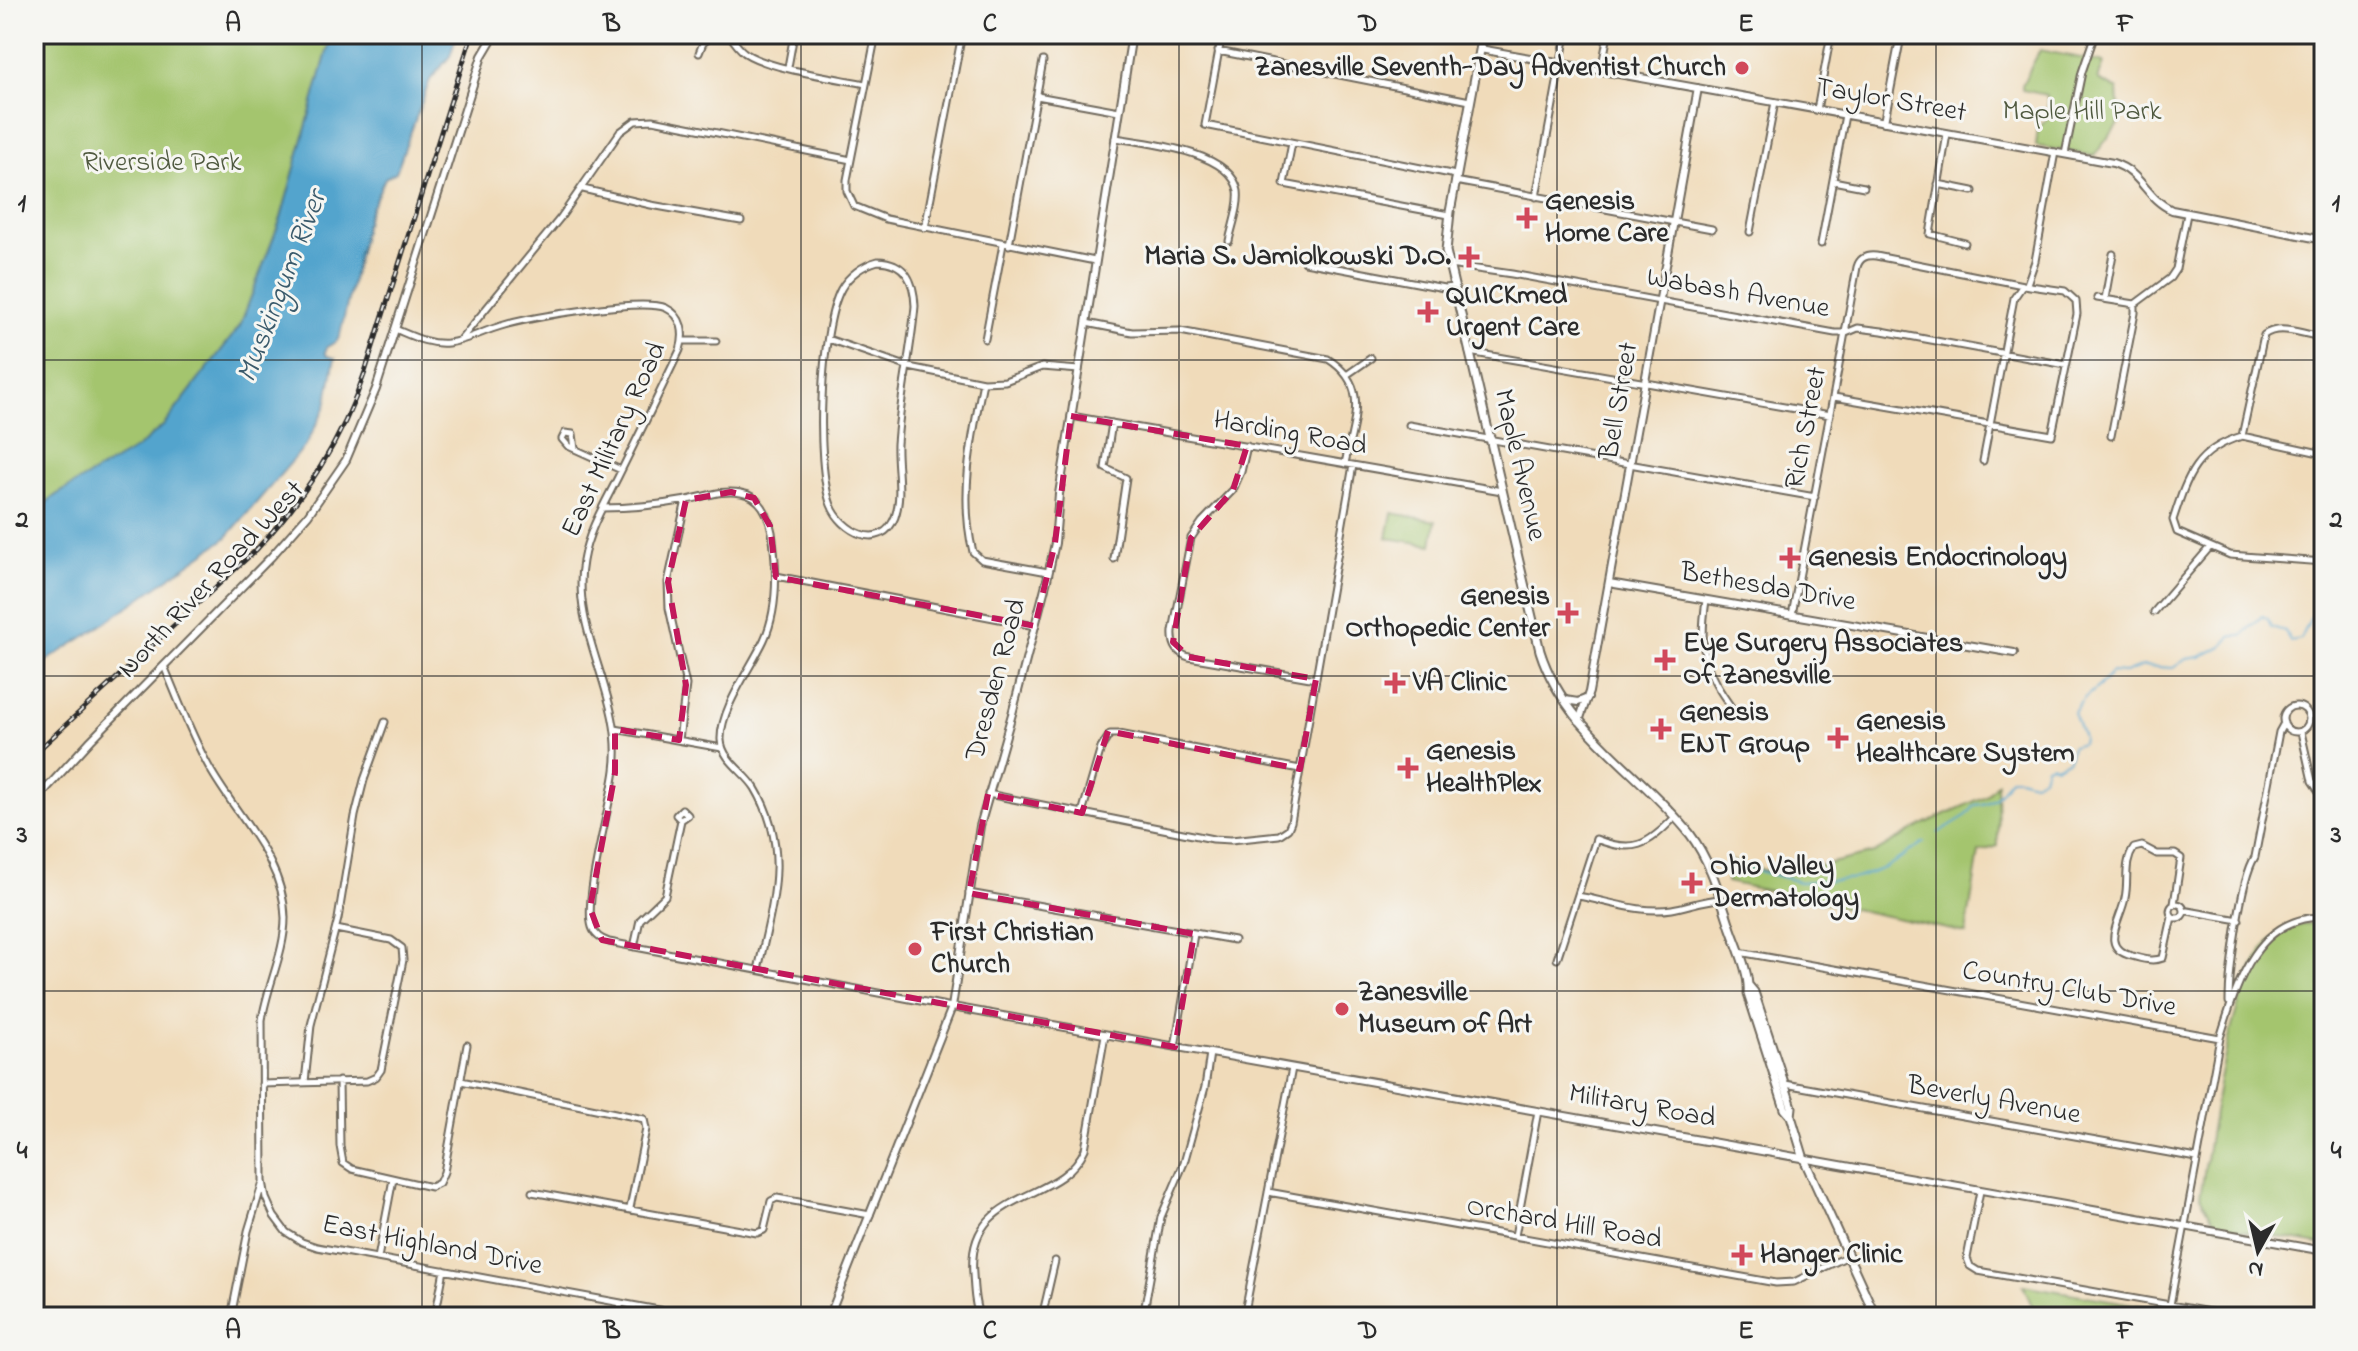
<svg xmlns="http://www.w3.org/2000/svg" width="2358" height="1351" viewBox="0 0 2358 1351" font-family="'Indie Flower',sans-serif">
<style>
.green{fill:#a4c56e;stroke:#68784c;stroke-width:2}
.water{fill:#52a4cd;stroke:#3e687c;stroke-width:2}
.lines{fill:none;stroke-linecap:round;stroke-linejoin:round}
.stream{stroke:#52a4cd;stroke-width:2}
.minor-casing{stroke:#70695d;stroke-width:9}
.tertiary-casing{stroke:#70695d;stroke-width:10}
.primary-casing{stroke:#70695d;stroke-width:11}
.minor{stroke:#fff;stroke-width:5}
.tertiary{stroke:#fff;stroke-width:6}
.primary{stroke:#fff;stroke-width:7}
.rail-casing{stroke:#2b2b2b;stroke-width:5}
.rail{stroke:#f6f6f2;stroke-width:2;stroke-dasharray:6;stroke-linecap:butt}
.marked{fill:none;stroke:#c2185b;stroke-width:6;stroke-dasharray:16 10;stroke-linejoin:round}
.grid{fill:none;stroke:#2b2b2b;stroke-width:2;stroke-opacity:0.55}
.poi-dot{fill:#d1495b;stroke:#f6f6f2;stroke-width:3}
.labels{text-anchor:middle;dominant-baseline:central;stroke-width:6;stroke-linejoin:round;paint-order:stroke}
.poi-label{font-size:28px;font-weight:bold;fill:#2b2b2b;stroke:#f6f6f2;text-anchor:start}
.street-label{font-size:28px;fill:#2b2b2b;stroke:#f6f6f2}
.park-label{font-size:28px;fill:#4f593f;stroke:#f6f6f2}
.water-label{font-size:30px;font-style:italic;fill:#3b5b6c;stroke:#f6f6f2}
.neatline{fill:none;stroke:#2b2b2b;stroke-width:3}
.grid-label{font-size:26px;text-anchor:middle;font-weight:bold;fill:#2b2b2b}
</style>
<rect width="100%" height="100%" fill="#f6f6f2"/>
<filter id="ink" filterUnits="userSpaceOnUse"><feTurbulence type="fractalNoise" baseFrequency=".0125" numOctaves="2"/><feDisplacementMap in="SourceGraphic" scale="16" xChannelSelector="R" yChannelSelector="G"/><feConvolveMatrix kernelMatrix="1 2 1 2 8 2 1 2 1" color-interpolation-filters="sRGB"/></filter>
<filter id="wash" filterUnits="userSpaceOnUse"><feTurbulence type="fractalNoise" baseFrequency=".006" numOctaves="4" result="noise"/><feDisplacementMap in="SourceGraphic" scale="32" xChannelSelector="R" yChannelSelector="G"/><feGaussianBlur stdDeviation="1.8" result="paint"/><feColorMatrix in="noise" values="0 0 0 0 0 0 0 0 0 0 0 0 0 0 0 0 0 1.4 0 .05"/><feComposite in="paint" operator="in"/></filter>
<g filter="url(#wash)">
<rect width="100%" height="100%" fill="#f0dbba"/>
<path class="green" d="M34,34H332L281,218L240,326L164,425L137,448L56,495L34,512Z
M2040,50L2104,63L2098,80L2118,90L2120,122L2094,156L2036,146L2038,128L2047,119V95L2022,90V85Z
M1392,513L1436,521L1432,545L1387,538Z
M1997,783L1998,846L1979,852L1966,933L1727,882L1728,860L1781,875L1874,853L1926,823L1986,796Z
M2318,922L2324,923V1245L2217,1226L2200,1196C2211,1137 2230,961 2282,931C2291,926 2307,924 2318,922Z
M2023,1285L2155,1308L2160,1313L2158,1317H2037Z"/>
<path class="water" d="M332,34H457L450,56L430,80L396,172L385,178L367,217L340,335L337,341L327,347L325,352L327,356L335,358L326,406L306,445L226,538L92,632L34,669V512L56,495L137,448L164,425L240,326L281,218Z"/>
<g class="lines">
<path class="stream" d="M1938,833L1967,815L1975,805C1994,804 2001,793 2010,778H2019L2034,782L2043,777L2046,766L2051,764L2056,766L2069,759L2072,746L2082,743L2083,737L2074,713C2084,691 2102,690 2111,672L2125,673L2143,666L2173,668L2186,659L2200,657L2222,646L2232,636H2242L2262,616L2268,619L2271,627L2285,631L2290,641L2301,639L2313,613L2317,612L2324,629
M1728,863L1800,882L1837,880L1857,878L1887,867L1924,842"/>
</g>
</g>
<g filter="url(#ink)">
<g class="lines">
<g class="minor-casing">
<path id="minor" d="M729,34C733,40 738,48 745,53C769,69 836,78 866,84
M876,34L847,180V191L854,206L886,219L1095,261
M1222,34L1205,125L1456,175
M1218,51L1470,101
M699,53L703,43L714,34
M788,67L794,34
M1601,71L1608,34
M1037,96L1119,111
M1817,110L1831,34
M1947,134L1930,234L1965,243
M1115,138C1147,143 1231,151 1238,191C1240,206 1232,226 1229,241
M1292,143L1284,184L1449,215
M2065,154L2082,72L2095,34
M1455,181L1712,229
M1833,181L1864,187
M1938,184L1973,191
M583,189L651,205L741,221
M1536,197L1566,34
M925,228L962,34
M1750,232L1775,102
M1821,244L1845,115
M1009,245L1043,61
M878,261C906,262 914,281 915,306C911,352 900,398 897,444C896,467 903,495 895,517C881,553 841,531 831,505C815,464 820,328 841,289C849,275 863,265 878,261Z
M1305,262L1444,288L1454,287
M1449,265L1512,274L1835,333H1846L1858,328L1882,331L2066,365
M2027,284L2035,261L2055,152
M2097,298L2135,304
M2105,299L2113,254
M1086,323L1132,332L1180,331L1328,359C1371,386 1353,422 1345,464
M395,329C412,336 429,345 448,343C466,341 483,331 501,326C529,317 642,298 666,308C683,316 685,334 680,350C660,392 639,435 618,477C605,503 588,531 583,561C570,632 625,698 615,770C611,804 583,900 592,927C595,936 601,939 609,942L952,1007
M462,338L561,217L620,132L635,121L653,120L851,160
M2324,338C2307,335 2279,323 2264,335L2242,436L2324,454
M828,339L909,367L983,382
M985,339L1003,244
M683,341H716
M1469,352L1830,415
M1348,374L1371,358
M1071,416L1502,491
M1112,423L1105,468L1126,478L1114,559
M1409,425L1815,497
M2111,436L2135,313V304L2170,278L2176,269L2187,214
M2242,436C2195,450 2187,477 2173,520L2177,532L2230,555L2324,562
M1247,446L1241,472L1233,490L1202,522L1191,538L1173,631C1172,644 1176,653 1189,657L1316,679
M575,449L573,434L565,433L562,439L568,446L621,470
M1983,461L2014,298L2023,285
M602,508C631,508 659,505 687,500C704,497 723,489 741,493C761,496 768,514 772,532C777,567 779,608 764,640C751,668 720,709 721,740C722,760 745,772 755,788C792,850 772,905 758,970
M1048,572L982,560L973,552C959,496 972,436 983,382L1005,381L1042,367L1079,370
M776,576L1035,626
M1706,600C1698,657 1706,673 1739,718
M2154,612L2210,547
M1792,615L1840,360L1857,267C1860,257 1867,255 1876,256L2023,285L2065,291L2076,301L2077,314L2052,435L1834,397
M164,666C178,699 191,735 209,767C236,816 284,859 285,918C285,952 267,986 262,1020L263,1181L266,1198L274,1216L286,1232L302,1242L317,1247L697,1317
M2283 719a13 13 0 1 1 26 0a13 13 0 1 1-26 0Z
M615,729L722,748
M2301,732L2312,781L2324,799
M679,740L686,685L669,608L668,582L686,500
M988,794L1213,839L1231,840L1279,835L1288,829L1291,822L1353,465
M1082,813L1101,748L1110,734H1119L1300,769
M969,893L1234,940
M1578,896C1607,901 1642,914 1672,909C1689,906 1703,900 1721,899
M2170 911a7 7 0 1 1 14 0a7 7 0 1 1-14 0Z
M2184,912L2188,911L2239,920
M2172,917L2163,958C2153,962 2142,959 2132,956C2098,948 2121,920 2125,898C2129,880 2123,864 2134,848L2142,846L2157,854H2175L2181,858L2174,904
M634,947L640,920L665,896L681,820L688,815L682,809L676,815L681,820
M1739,952L2220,1038C2237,984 2256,916 2324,917
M1557,959L1596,839C1633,854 1648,845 1674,818
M2229,1002C2229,973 2240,880 2255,857L2279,732L2284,723
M1175,1047L1194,934
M339,1081L340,1146L343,1163L352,1169L431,1187L439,1183L444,1172L467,1045
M461,1081L644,1119L646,1129L630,1208
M305,1082L311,1025L338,919L355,816L364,780L385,722
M262,1084L367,1081L376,1077L381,1070L403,960L402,948L391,940L336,929
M1785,1084L2197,1158
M1980,1191L1967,1258L1970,1266L1978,1271L2238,1317
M532,1192L757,1233L764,1230L771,1201L777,1198L870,1215
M1268,1192L1776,1283L1794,1282L1848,1256
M1515,1236L1538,1111
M378,1258L393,1179
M938,1312L963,1317
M231,1317L248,1231L262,1185
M435,1317L444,1270
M618,1317L621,1303
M980,1317C974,1304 974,1288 973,1274C966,1187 1060,1206 1085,1149L1105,1035
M1042,1317L1055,1261
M1143,1317L1161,1217L1184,1163L1205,1087L1210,1053
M1244,1317L1292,1068
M2163,1317L2170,1305L2220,1038"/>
</g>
<g class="tertiary-casing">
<path id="tertiary" d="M1480,49L2113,163C2142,172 2146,199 2172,210L2324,240
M1884,122L1901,34
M1609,583L2014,653
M1565,700L1578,702L1588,698
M1579,721L1589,692L1698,88
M34,802L91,740L271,557L308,515L346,460L376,389L482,56L495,34
M952,1007L2324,1251
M829,1317L952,1007L980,826L1012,714L1047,580L1055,543L1059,494L1132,34"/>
</g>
<g class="primary-casing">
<path id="primary" d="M1483,34L1450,212L1446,251L1540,651C1565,730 1641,772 1690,834C1711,862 1720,896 1731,929C1738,949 1750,974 1748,994L1785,1109L1791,1116L1804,1159L1876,1317
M1749,986L1754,992L1792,1107L1791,1116"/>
</g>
<use href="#minor" class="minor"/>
<use href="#tertiary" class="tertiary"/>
<use href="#primary" class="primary"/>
<g class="rail-casing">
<path id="rail" d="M34,754L256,550C305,497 342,441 365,372L472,34"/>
</g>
<use href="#rail" class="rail"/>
</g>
</g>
<path class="marked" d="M1071,416L1247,446L1233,490L1191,538L1173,642L1189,657L1316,679L1300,769L1108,731L1082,813L988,794L969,893L1194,934L1175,1047L602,940L590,908L615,773V729L679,740L686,685L668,582L686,500L731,492L754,498L770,526L776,577L1035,626L1055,543Z"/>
<path class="grid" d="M422,34V1317M801,34V1317M1179,34V1317M1557,34V1317M1936,34V1317M34,360H2324M34,676H2324M34,991H2324"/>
<g class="poi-dot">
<circle cx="1742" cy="68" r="8"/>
<path d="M1523 206h8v8h8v8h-8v8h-8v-8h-8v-8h8z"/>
<path d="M1465 245h8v8h8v8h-8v8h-8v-8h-8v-8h8z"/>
<path d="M1424 300h8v8h8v8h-8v8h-8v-8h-8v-8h8z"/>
<path d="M1786 546h8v8h8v8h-8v8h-8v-8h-8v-8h8z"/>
<path d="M1564 601h8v8h8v8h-8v8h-8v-8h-8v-8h8z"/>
<path d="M1661 648h8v8h8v8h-8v8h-8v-8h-8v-8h8z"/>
<path d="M1391 671h8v8h8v8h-8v8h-8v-8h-8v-8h8z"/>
<path d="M1657 717h8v8h8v8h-8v8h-8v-8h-8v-8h8z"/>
<path d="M1834 726h8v8h8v8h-8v8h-8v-8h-8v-8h8z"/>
<path d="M1404 756h8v8h8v8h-8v8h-8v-8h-8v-8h8z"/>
<path d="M1688 871h8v8h8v8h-8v8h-8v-8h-8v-8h8z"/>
<circle cx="915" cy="949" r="8"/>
<circle cx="1342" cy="1009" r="8"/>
<path d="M1738 1243h8v8h8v8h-8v8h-8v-8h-8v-8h8z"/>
</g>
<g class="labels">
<g class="poi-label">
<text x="1726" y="68" text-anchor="end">Zanesville Seventh-Day Adventist Church</text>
<text x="1545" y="202">Genesis<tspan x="1545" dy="32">Home Care</tspan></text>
<text x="1451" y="257" text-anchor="end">Maria S. Jamiolkowski D.O.</text>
<text x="1446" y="296">QUICKmed<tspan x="1446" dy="32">Urgent Care</tspan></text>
<text x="1808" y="558">Genesis Endocrinology</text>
<text x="1550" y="597" text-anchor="end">Genesis<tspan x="1550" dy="32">Orthopedic Center</tspan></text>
<text x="1683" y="644">Eye Surgery Associates<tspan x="1683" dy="32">Of Zanesville</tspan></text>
<text x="1413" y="683">VA Clinic</text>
<text x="1679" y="713">Genesis<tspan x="1679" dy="32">ENT Group</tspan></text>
<text x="1856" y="722">Genesis<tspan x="1856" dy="32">Healthcare System</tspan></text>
<text x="1426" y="752">Genesis<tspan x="1426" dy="32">HealthPlex</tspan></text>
<text x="1710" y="867">Ohio Valley<tspan x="1710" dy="32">Dermatology</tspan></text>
<text x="931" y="933">First Christian<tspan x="931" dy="32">Church</tspan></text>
<text x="1358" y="993">Zanesville<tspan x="1358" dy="32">Museum of Art</tspan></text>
<text x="1760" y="1255">Hanger Clinic</text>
</g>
<g class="street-label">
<text transform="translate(1891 101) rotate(10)">Taylor Street</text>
<text transform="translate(1738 294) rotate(10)">Wabash Avenue</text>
<text transform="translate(1620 401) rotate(-80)">Bell Street</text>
<text transform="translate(1807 428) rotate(-79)">Rich Street</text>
<text transform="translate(1290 434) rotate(10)">Harding Road</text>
<text transform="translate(615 440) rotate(-65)">East Military Road</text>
<text transform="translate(1519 465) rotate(77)">Maple Avenue</text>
<text transform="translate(212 580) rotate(-47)">North River Road West</text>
<text transform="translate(1768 588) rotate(10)">Bethesda Drive</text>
<text transform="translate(997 680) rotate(-75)">Dresden Road</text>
<text transform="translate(2069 990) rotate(10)">Country Club Drive</text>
<text transform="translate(1994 1101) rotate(10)">Beverly Avenue</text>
<text transform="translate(1642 1107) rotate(10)">Military Road</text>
<text transform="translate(1564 1224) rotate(10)">Orchard Hill Road</text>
<text transform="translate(432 1246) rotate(11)">East Highland Drive</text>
</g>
<g class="park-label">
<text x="2082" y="112">Maple Hill Park</text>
<text x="162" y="163">Riverside Park</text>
</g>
<g class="water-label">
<text transform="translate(283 287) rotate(-69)">Muskingum River</text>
</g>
</g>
<rect width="2358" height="1351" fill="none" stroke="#f6f6f2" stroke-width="88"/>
<g transform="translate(2258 1251) rotate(188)" stroke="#f6f6f2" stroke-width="6" paint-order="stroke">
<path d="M0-6L14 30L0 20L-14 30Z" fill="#2b2b2b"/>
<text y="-12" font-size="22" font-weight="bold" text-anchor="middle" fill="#2b2b2b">N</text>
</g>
<rect x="44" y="44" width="2270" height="1263" class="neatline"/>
<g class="grid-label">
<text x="233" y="31">A</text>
<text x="612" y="31">B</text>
<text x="990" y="31">C</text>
<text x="1368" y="31">D</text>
<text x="1746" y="31">E</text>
<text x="2125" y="31">F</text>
<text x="22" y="211">1</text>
<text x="2336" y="211">1</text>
<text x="22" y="527">2</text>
<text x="2336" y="527">2</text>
<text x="22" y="842">3</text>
<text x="2336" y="842">3</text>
<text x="22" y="1158">4</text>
<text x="2336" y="1158">4</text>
<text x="233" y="1338">A</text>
<text x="612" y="1338">B</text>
<text x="990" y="1338">C</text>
<text x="1368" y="1338">D</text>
<text x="1746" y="1338">E</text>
<text x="2125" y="1338">F</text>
</g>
</svg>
